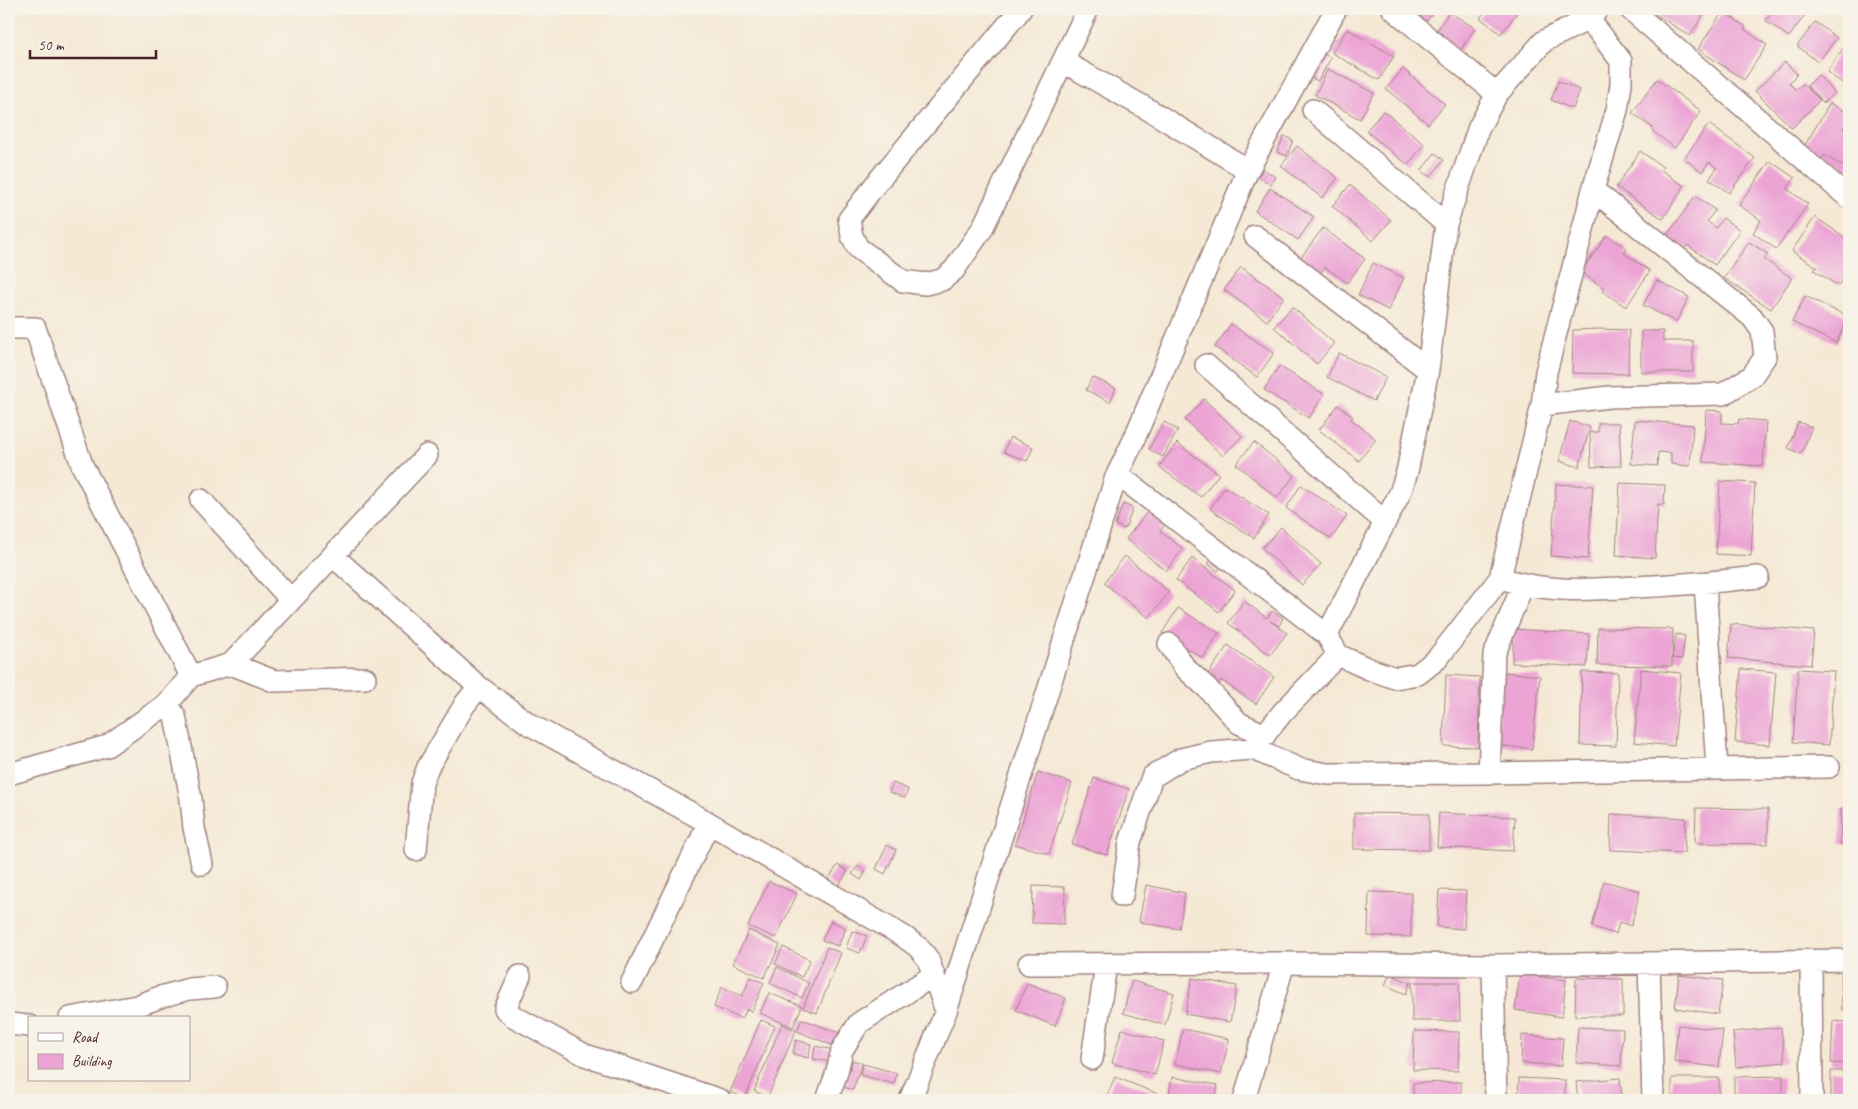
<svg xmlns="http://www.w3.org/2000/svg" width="1858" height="1109" viewBox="0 0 1858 1109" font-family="Caveat,sans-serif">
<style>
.building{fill:#eca4d5}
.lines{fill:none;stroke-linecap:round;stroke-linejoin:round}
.minor-casing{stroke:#a08480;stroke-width:24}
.minor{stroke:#fff;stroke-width:21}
</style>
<rect width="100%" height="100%" fill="#f7f3e8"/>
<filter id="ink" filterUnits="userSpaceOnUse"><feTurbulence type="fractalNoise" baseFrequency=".02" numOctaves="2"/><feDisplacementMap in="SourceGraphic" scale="10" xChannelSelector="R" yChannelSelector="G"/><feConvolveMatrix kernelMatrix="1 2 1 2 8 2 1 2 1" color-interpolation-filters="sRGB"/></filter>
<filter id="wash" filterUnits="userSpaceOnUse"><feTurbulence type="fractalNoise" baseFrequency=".0096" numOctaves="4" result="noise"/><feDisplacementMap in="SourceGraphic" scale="20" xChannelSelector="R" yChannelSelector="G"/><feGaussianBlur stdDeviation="1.12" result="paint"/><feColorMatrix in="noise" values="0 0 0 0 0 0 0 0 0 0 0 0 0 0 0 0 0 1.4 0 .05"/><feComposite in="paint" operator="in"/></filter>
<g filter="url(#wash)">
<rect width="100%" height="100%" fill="#f5e9d5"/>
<g id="blocks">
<path class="building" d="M1404,9H1437L1423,25Z
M1487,9H1518L1519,10L1501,34L1480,18Z
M1647,9H1707L1690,36Z
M1774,9H1802L1807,12L1789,37L1766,21Z
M1723,11L1746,27L1744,29L1767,45L1744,80L1698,49Z
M1449,12L1475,28L1460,51L1434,35Z
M1815,22L1837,38L1818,62L1797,46Z
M1347,29L1394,56L1379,80L1332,53Z
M1844,47L1849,51V88L1827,72Z
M1323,53L1331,58L1318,81L1310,77Z
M1785,62L1797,74L1789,83L1796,90L1803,84L1820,100L1792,128L1755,91Z
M1328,69L1374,93L1360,119L1315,95Z
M1403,69L1445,104L1428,124L1386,89Z
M1818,75L1835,93L1824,103L1807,86Z
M1657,79L1701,111L1675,148L1651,130L1653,128L1632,113Z
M1558,81L1580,90L1573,109L1551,100Z
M1830,103L1849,114V118L1843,129L1849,133V170L1824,155L1821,161L1802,150Z
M1383,111L1424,144L1408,165L1366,131Z
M1709,124L1755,158L1729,193L1709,179L1717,168L1709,162L1702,172L1684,158Z
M1284,136L1293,140L1287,156L1277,152Z
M1297,146L1338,178L1322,198L1281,166Z
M1640,151L1663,167L1661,170L1684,186L1663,219L1616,187Z
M1435,153L1444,160L1430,177L1421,171Z
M1770,161L1795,178L1787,189L1808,204L1776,249L1753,233L1761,220L1739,205Z
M1263,169L1276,177L1271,185L1258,176Z
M1350,185L1391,220L1373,241L1332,206Z
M1270,188L1314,217L1298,240L1255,211Z
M1695,196L1715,210L1707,221L1716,228L1723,218L1740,230L1715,265L1687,245L1684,249L1666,237Z
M1815,217L1849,240V269L1838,286L1814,270L1817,267L1792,251Z
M1323,228L1365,259L1347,283L1325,267L1319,275L1299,260Z
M1607,235L1627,249L1624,253L1650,271L1626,307L1602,291L1604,288L1581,272Z
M1749,242L1768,254L1764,259L1792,278L1771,309L1724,278Z
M1373,263L1404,278L1388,310L1358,295Z
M1241,267L1284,297L1267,321L1224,290Z
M1657,280L1689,297L1676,322L1643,305Z
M1805,296L1849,317L1836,343L1792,322Z
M1292,307L1334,343L1317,364L1274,327Z
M1231,324L1274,353L1257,377L1215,347Z
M1600,329L1629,330L1628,374L1572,373L1573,330Z
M1641,331H1663V341H1693V372H1641Z
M1339,353L1386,377L1374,401L1327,377Z
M1279,366L1324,394L1309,418L1264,390Z
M1092,377L1116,388L1110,402L1086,390Z
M1204,399L1242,436L1223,456L1185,420Z
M1338,405L1353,417L1351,419L1376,439L1359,461L1319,430Z
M1706,410L1722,411V423L1738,424L1739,419L1766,421L1763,466L1703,462Z
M1635,420L1693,425L1690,466L1671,464V453L1658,452L1657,466L1631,464Z
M1570,421L1590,427L1579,467L1559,461Z
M1164,422L1178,430L1163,457L1149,449Z
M1798,422L1812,427L1801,454L1788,448Z
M1598,423H1619L1621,466L1591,467L1590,432H1598Z
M1010,437L1033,447L1027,461L1004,452Z
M1254,442L1295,475L1277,498L1236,464Z
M1177,443L1219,474L1201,497L1159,467Z
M1720,481L1755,483L1751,556L1716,554Z
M1620,483L1665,485L1664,505L1658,504L1655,558L1616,555Z
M1556,484L1593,486L1588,559L1551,556Z
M1301,485L1347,516L1331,539L1286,508Z
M1225,487L1269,515L1254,538L1210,509Z
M1123,504L1133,508L1125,529L1115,525Z
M1152,506L1169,519L1160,531L1183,549L1166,571L1126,539Z
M1281,527L1321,564L1302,585L1262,548Z
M1215,555L1224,562L1218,571L1208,564Z
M1125,556L1169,592L1149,618L1104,583Z
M1192,558L1235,590L1219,612L1176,580Z
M1244,601L1267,618L1272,611L1283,618L1279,626L1270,621L1287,633L1270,655L1228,623Z
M1178,608L1219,633L1203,658L1162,633Z
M1731,624L1814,631L1811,665L1728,658Z
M1598,628L1673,629L1672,666L1597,665Z
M1514,629L1589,634L1587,667L1512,663Z
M1676,634L1685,636L1682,659L1672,658Z
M1228,645L1274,677L1256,704L1221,680L1216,688L1204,680Z
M1641,669L1681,673L1674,746L1634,742Z
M1741,669L1776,672L1770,745L1735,742Z
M1798,669L1834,671L1829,745L1793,742Z
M1503,672L1540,676L1532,749L1495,745Z
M1582,672L1618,673L1616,746L1580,745Z
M1446,675L1480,677L1478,747L1443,746Z
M1038,772L1072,783L1049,854L1015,844Z
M1094,778L1129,789L1107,855L1072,844Z
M893,783L908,789L905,798L889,792Z
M1696,808L1768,809V844L1695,843Z
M1841,809H1849V845L1840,844Z
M1354,813L1429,814V850L1354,849Z
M1439,813L1515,817L1513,851L1437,847Z
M1611,814L1686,818L1684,853L1610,850Z
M887,845L896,850L885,874L876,869Z
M838,865L848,871L837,888L827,881Z
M858,866L866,871L861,880L852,874Z
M769,881L797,894L776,938L748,926Z
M1604,881L1640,891L1631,926L1619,922L1616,934L1592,927Z
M1146,885L1185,893L1179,929L1139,922Z
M1033,886L1065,887L1064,924L1032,923Z
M1439,890L1466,891L1464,929L1437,927Z
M1369,892L1411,893V937L1368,936Z
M831,921L846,928L838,946L822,940Z
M749,930L780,945L764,978L733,964Z
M852,931L867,936L860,953L846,948Z
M783,947L810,960L802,977L775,964Z
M827,947L841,953L817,1013L803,1008Z
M777,967L809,983L802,998L770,983Z
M1390,974L1410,983L1406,994L1385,985Z
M1520,974L1566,980L1562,1017L1515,1010Z
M1679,975L1723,980L1718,1014L1675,1008Z
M1841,975H1849V1009L1842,1010Z
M751,977L764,983L752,1011L747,1009L742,1019L714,1007L722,987L742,996Z
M1192,978L1237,986L1230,1022L1185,1014Z
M1576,978L1623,979V1016H1575Z
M1132,981L1174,993L1165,1025L1123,1013Z
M1412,982H1459L1460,1021H1412Z
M1027,983L1066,998L1055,1026L1016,1010Z
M769,993L802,1006L793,1027L760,1013Z
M802,1019L839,1033L834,1046L797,1031Z
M761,1020L775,1026L745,1098L730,1092Z
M1833,1021L1849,1022V1064L1831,1063Z
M782,1024L796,1030L768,1097L754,1091Z
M1678,1025L1723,1030L1719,1067L1674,1062Z
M1578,1027L1623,1029L1621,1066L1576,1063Z
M1781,1027L1785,1062L1736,1067L1733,1032Z
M1122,1029L1164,1041L1155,1075L1112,1063Z
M1183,1029L1229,1039L1221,1074L1175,1064Z
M1414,1031L1459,1032L1458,1071L1413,1070Z
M1522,1035L1563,1038L1561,1066L1521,1063Z
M796,1040L811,1044L808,1058L793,1054Z
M815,1046L834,1050L831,1062L813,1059Z
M853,1060L862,1063L853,1090L844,1087Z
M863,1064L897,1073L894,1084L860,1075Z
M1831,1071H1849V1100H1831Z
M1783,1076V1100H1734V1077Z
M1115,1077L1158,1094L1155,1100H1105Z
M1172,1077L1218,1085L1215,1100H1168Z
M1519,1078L1565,1080V1100H1518Z
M1620,1078L1622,1100H1578L1576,1082Z
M1672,1078H1719V1100H1672Z
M1461,1082V1100H1413V1083Z"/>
</g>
</g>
<g filter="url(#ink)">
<use href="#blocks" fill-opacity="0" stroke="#a08480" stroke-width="1"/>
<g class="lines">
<g class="minor-casing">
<path id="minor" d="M1021,9L878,181L849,219L852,236L858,248L903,281L925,284L942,280L954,270L982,229L1088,9
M1393,9L1497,94
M1576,9L1589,19L1621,61V84L1617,110L1593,190L1546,372L1542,405L1500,578L1437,659L1418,674L1395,678L1369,669L1338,655L1327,635L1400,493L1407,472L1428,370L1446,224L1479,127L1497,94L1544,41L1589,19L1598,9
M1630,9L1849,198
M1064,62L1151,111L1248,170
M1313,110L1446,224
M1255,236L1428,370
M9,328H35L82,465L191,676L167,704L107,746L9,774
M1206,365L1385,522
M1542,405L1609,397L1723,394L1752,376L1765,357L1762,331L1752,317L1593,190
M1116,477L1130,484L1327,635
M201,500L291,600
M333,556L479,687L529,724L709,823L903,936L918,947L928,959L946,1011
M1500,578C1548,593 1587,590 1636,587C1677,585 1717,582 1758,577
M1705,583L1717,768
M1169,644L1185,668L1207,688L1239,723L1265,735
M231,664L274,681L365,678
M191,676L231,664L427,455
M167,704L175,716L191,799L194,828L202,864
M1253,749L1299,769L1328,774L1489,773L1829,767
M1489,773L1494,655L1523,585
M416,850L422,783L428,767L465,704L479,687
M1122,896L1130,842L1152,777L1181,759L1211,752L1253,749L1283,712L1338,655
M1811,961L1812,1100
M1649,963L1653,1100
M1029,964L1284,963L1493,965L1849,960
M1493,965L1496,1100
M520,976L505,1009L513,1016L585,1055L720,1100
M632,982L709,823
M70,1018L137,1006L160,997L189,989L215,987
M9,1024L29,1026
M1092,1059L1106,965
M827,1100L837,1072L842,1050L859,1023L934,975
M910,1100L946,1011L1116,477L1132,444L1248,170L1336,9
M1244,1100L1284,963"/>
</g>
<use href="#minor" class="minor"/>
</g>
</g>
<rect width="1858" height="1109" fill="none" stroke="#f7f3e8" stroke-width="30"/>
<rect x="28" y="1016" width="162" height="65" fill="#f7f3e8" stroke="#b29e9c"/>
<rect x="38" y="1033" width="25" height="8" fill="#ffffff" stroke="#b29e9c"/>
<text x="72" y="1042" font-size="15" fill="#4a1f2b">Road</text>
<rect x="38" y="1054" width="25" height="15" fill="#eca4d5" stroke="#b29e9c"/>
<text x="72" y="1066" font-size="15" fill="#4a1f2b">Building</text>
<path d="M30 50v8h126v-8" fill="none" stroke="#4a1f2b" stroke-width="2.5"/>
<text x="38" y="50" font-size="15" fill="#4a1f2b" stroke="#f7f3e8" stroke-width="4" paint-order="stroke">50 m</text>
</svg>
